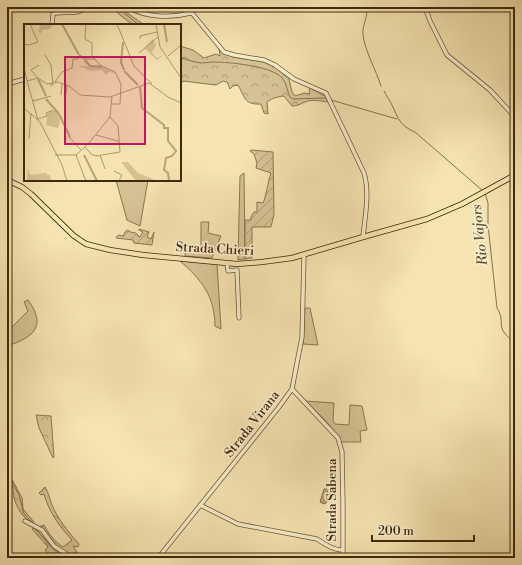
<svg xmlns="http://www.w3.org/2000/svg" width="522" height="565" viewBox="0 0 522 565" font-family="'Libre Bodoni',serif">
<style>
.grass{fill:#d6c395;stroke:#8a7650}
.forest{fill:url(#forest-crowns);stroke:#8a7650}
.garden{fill:url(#garden-furrows);stroke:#8a7650}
.water{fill:url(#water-waves);stroke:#87734d}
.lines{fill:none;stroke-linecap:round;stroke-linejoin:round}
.stream{stroke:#87734d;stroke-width:1}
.minor-casing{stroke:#6c5835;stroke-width:5}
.major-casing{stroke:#3f290c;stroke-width:6}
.minor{stroke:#f8edcc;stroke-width:3.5}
.major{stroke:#f5e3b1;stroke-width:4.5}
.labels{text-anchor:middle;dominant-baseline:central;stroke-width:3.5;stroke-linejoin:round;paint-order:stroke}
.street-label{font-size:13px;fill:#3f290c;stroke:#f8edcc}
.water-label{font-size:14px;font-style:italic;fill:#634e2d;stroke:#f8edcc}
.inset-river{fill:none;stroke:#b7a479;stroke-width:2}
.inset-road{fill:none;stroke:#ac996f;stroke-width:1}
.view{fill:#c2185b;fill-opacity:0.15;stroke:#c2185b;stroke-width:2}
.inset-edge{fill:none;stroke:#3f290c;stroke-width:2}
</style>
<defs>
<pattern id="forest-crowns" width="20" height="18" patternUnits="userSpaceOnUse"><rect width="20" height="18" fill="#d6c395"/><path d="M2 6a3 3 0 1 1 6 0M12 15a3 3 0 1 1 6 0" fill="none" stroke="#af9e78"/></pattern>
<pattern id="garden-furrows" width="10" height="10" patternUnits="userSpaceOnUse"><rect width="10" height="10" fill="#d6c395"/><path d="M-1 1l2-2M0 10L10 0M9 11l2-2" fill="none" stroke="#af9e78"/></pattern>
<pattern id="water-waves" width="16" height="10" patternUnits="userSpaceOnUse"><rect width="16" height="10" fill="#b7a479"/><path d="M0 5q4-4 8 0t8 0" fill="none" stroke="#968662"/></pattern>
</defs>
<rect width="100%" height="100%" fill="#f5e3b1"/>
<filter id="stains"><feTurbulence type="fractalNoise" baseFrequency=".005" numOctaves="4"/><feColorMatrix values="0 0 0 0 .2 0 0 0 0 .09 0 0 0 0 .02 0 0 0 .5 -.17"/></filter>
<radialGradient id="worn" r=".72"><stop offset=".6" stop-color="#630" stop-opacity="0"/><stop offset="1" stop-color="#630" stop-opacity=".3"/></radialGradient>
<path class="grass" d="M244,173L245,259L238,260L240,176Z
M116,180H148L140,226L127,220Z
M201,222H209L208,233L221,236L212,258L185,256L186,246L201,247Z
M180,261L217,264L221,329L215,326C215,297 202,280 180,261Z
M28,300C48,327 32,338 7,346V332L28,311L24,302Z
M305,308H310L318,345L303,344Z
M305,401L334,403L333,421L335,424L349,425L350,405L362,406L367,430L360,431L361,442H340C334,426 317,413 305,401Z"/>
<path class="forest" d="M112,7H123C126,15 138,19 144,25H133L120,15Z
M180,46L193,50L204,58L216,54L220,56L219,49L223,53L233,57L264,62L275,67L289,79L292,92L295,96L304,93L310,94L309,91L310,88L325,96L328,102C321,101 312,99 305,102C300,104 298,106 292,106L284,96C277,97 272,98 267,102L268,114L264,113L261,104C244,105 245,97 238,85L233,86L230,89L227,82L223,81L216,85L183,81L180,85Z
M36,415L51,416L54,457L53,458L39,428Z
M7,470L22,498L23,509L34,522L33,523C23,519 17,508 14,498C13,493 14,490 12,485C10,480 7,476 7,470Z
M45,487C49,493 49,498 52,505C58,519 68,532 79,544L78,547L73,546L81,558H72L61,550L39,527L44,525C48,533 55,542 63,547L72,540C59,526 49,512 44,494L41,495L39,493Z
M34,528L49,544L69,558H52L45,550L48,547L32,529Z"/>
<path class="garden" d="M251,150L273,152L274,214L271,227H252V258L245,259V220H251V217L254,212H257V202L263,203C266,197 268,181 271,173L256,168L257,163L254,154L250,151Z
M139,229L149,232L147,237L151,239L154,232L152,245L134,243L133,240L116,238L118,235L123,236L125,232H126L127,230L133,233L134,232L138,235V236L140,237L143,232L139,230Z"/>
<path class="water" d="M326,488C329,493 328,498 326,503L324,504L320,502L324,489Z"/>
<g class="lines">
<path class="stream" d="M117,7L139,25
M367,7C368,17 362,26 363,35C365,51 376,70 381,86
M180,57C187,60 193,62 201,63C205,63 209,62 213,62C229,62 272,66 282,78C287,84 287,91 290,97L293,99L326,98
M384,91C386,96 390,100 392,105C398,118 400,126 415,132L483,191
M331,100L397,119
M485,193L488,203V225L497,308C504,319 499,322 503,331C506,336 511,339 515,343
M7,473L19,495L24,514L34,524
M37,530L53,549L67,558"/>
<g class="minor-casing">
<path id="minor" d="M128,7C147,18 171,18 191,13
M187,7L224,52L234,55L264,60L275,65L294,79L326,93L364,173C370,193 365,216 363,237
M425,7L430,21L447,55L490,90L515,117
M52,25L53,14C63,10 79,16 86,7
M7,84L25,79
M227,263L228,271L237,270L239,318
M292,389L338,438L342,452L343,505V558
M200,505L238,524L317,539C324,544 333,550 342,550
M25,521L42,530L54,546L68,555L71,558
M158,558L279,407L292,389L302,337L304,255"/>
</g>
<g class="major-casing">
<path id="major" d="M7,180L22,187L31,194L74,236L86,244L110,250L143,255L237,264L262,262L292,258L363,237L427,219L462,204L515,175"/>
</g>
<use href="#minor" class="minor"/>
<use href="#major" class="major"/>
</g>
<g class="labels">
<g class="street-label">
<text transform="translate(215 249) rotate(3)">Strada Chieri</text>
<text transform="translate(252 424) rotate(-52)">Strada Virana</text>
<text transform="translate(332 500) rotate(-90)">Strada Sabena</text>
</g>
<g class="water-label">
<text transform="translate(480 235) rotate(-96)">Rio Vajors</text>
</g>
</g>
<g transform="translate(24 24)">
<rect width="157" height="157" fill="#f5e3b1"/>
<path d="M129,15L132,21L128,29L133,34L140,31L133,36L120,24ZM32,86L36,96L34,104L22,101L24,88ZM4,144L6,151L22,149L23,151H26L27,157H3Z" fill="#d6c395"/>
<path d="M15,0H30L26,5L18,6L17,10L13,6L16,5ZM55,32H58L66,41H75L91,49L84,48L82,51L78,46L67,47L54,42H65ZM97,138H104L114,149L134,157H112Z" fill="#d6c395"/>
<path class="inset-river" d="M38,0L55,31M140,0L143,18M99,18L97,38L100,46M61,36L66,42L78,43M100,47L114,61M14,55L22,72M116,63L118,84L140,101V104H144V117L152,127L148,132L142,134L140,146L144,149L145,157M22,75L35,90M35,90L46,113M60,131L73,157"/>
<path class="inset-road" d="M62,0L61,15L68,19V32L76,41L91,48L97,60L96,80H88M93,0L110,42L128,60M132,0L136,23L157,54M116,15V12L133,8M0,20L5,21L14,18L6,0M115,29L134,13M21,31L27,41L29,61H26M144,32L157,21M0,43L3,57L14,54L23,60L34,58L45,62L56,71L86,73L125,59L144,73L157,79M14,54L7,46L15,41M3,57L14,96M31,58L38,48L48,44L49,35H54L56,31L61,35H71M37,71L38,59M41,76L43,61M9,77L27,72M0,84L16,98L38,141L43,157M14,95L23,92L22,89L29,86M72,111L94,117M45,113L57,126M5,115L7,89M61,123L67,130L72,132L96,128L94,102L86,93M31,131H52L64,120L86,93L88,72M52,131L62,157M76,131L81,145M90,147L98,151L95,157"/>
<path class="view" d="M41,33H121V120H41Z"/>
<rect width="157" height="157" class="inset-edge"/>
</g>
<rect width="522" height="565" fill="none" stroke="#f5e3b1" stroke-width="24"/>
<rect x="8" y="8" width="506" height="549" fill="none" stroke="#3f290c" stroke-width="2"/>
<rect x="12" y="12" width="498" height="541" fill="none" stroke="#3f290c"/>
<path d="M372 535v6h102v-6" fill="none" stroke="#3f290c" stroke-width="2"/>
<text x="378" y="535" font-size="12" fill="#3f290c" stroke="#f8edcc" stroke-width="3" paint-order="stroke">200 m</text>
<rect width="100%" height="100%" filter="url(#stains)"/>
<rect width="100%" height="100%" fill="url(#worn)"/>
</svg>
